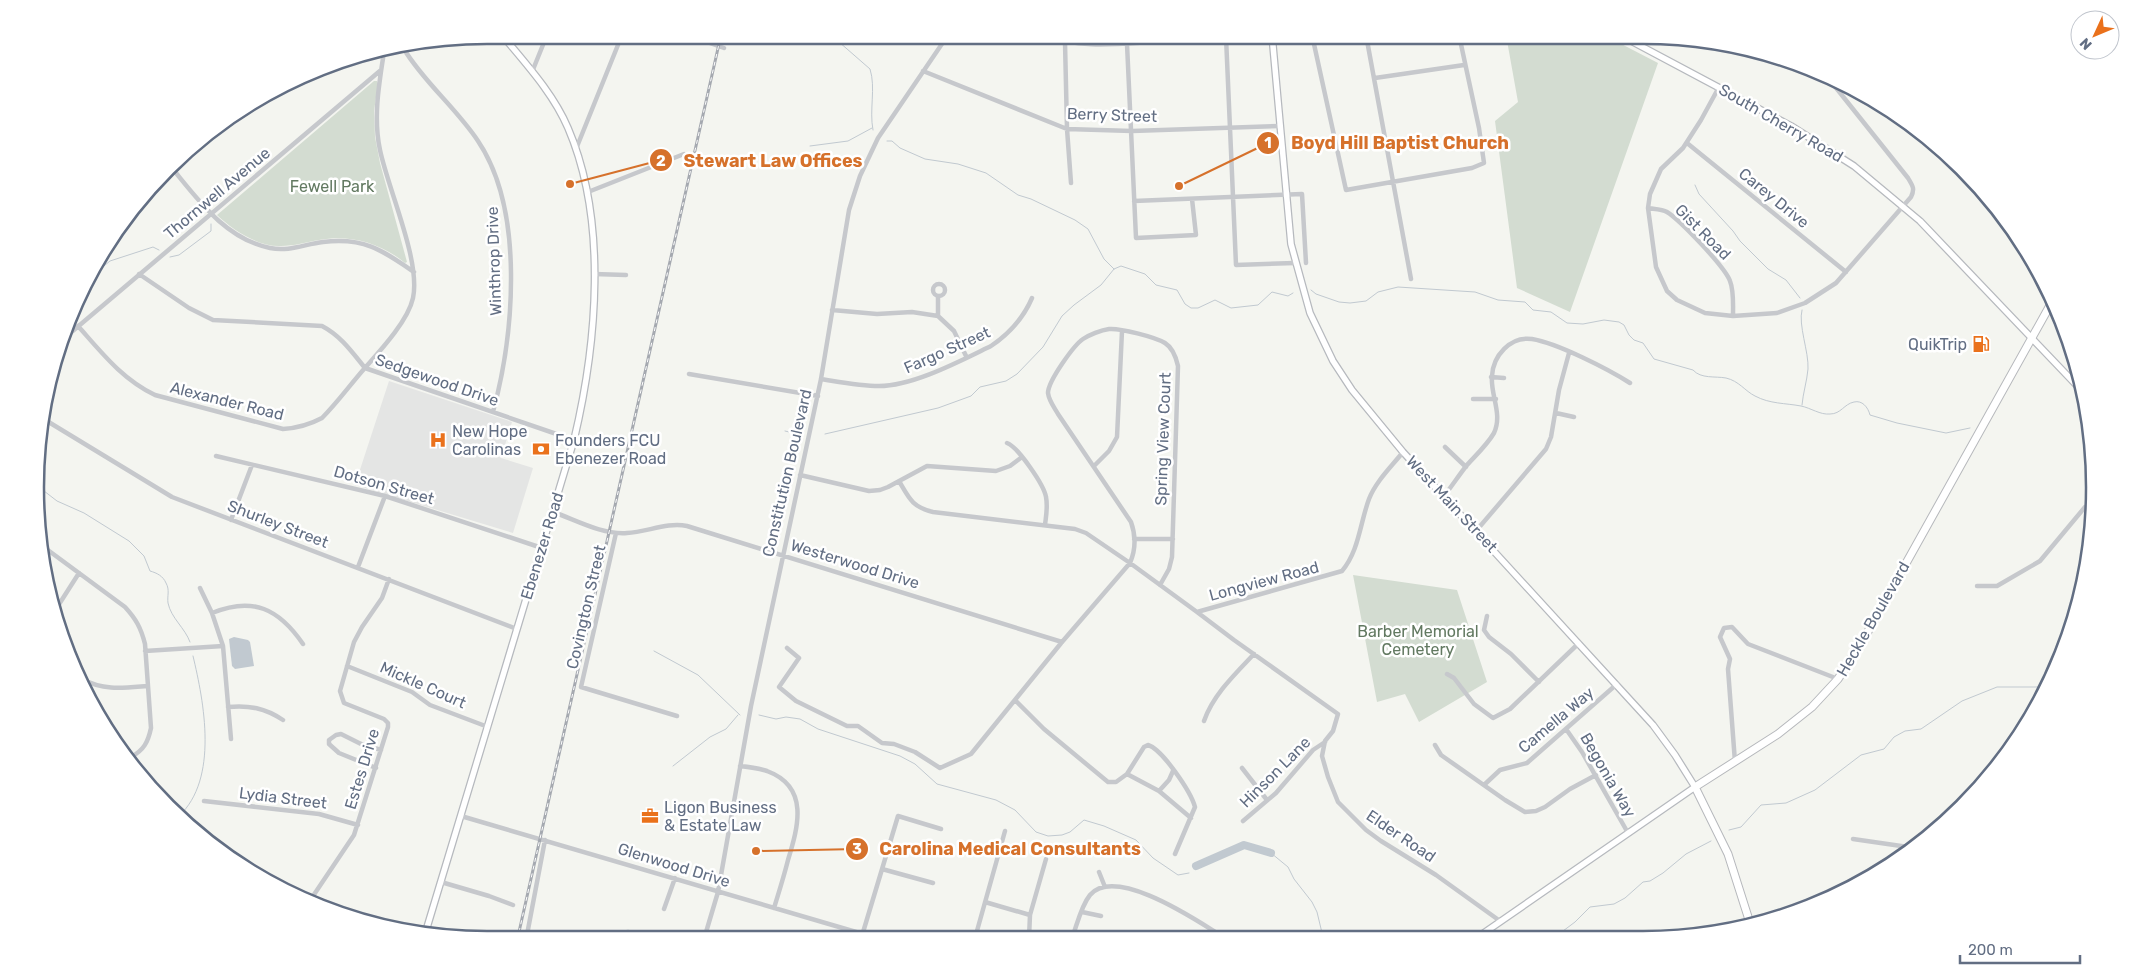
<svg xmlns="http://www.w3.org/2000/svg" width="2130" height="975" viewBox="0 0 2130 975" font-family="Rubik,sans-serif">
<style>
.built{fill:#e4e5e4}
.green{fill:#d3dcd1}
.water{fill:#c1c9d0}
.lines{fill:none;stroke-linecap:round;stroke-linejoin:round}
.stream{stroke:#c1c9d0;stroke-width:1}
.river{stroke:#c1c9d0;stroke-width:8}
.major-casing{stroke:#b6b9be;stroke-width:8}
.highway-casing{stroke:#b6b8bc;stroke-width:9}
.minor{stroke:#c6c8cc;stroke-width:4.5}
.major{stroke:#fff;stroke-width:5.5}
.highway{stroke:#fff;stroke-width:7}
.rail-casing{stroke:#a5a9b0;stroke-width:3}
.rail{stroke:#fff;stroke-width:1;stroke-dasharray:4;stroke-linecap:butt}
.labels{text-anchor:middle;dominant-baseline:central;stroke-width:5;stroke-linejoin:round;paint-order:stroke}
.street-label{font-size:16px;fill:#626e83;stroke:#fff}
.park-label{font-size:16px;fill:#627961;stroke:#fff}
.poi-label{font-size:16px;fill:#626e83;stroke:#fff;text-anchor:start}
.rim{fill:none;stroke:#626e83;stroke-width:2.5}
.leader{fill:none;stroke:#d6712b;stroke-width:2}
.callout-dot{fill:#d6712b;stroke:#fff;stroke-width:2}
.mark-label{font-size:15px;text-anchor:middle;font-weight:bold;fill:#fff}
.callout-label{font-size:18px;text-anchor:middle;font-weight:bold;fill:#d6712b;stroke:#fff;stroke-width:5;stroke-linejoin:round;paint-order:stroke}
</style>
<rect width="100%" height="100%" fill="#f4f5f0"/>
<path class="built" d="M389,381L512,422L501,458L533,468L513,533L355,485Z"/>
<path class="green" d="M1506,35H1604L1658,63L1570,312L1517,288L1495,121L1518,102Z
M374,81H377L378,84L374,111L375,137L380,163L407,262L405,263C381,243 350,234 319,240C307,242 294,246 281,246C258,247 233,230 217,215Z
M1353,575L1457,590L1487,682L1419,722L1405,694L1377,702Z"/>
<path class="water" d="M234,637L248,640L250,642L254,666L235,669L232,666L229,639Z"/>
<g class="lines">
<path class="stream" d="M831,35L870,69C876,88 869,110 873,130
M887,141H892L900,148L925,159L958,164L986,173L1018,195L1031,199L1075,220L1088,229L1104,259L1114,269
M810,146L848,141L872,128
M1695,185L1699,194L1733,231L1740,241L1768,269L1786,280L1800,298
M212,205L214,201
M170,257L179,255L211,231V224
M89,278L110,261L153,247L159,250
M1311,290L1316,294L1339,302L1350,303L1366,301L1378,292L1398,287L1475,292L1498,300L1525,302L1533,310L1551,312L1567,323L1583,324L1604,320L1619,322L1624,325L1629,335L1634,340L1643,343L1654,359L1693,370C1701,379 1715,376 1726,378C1739,381 1745,391 1755,396C1770,404 1785,403 1801,406C1811,408 1820,415 1830,414C1841,414 1844,404 1854,402C1862,400 1868,407 1870,415L1897,423L1946,433L1970,428
M1802,405C1803,393 1807,381 1808,369C1809,352 1798,325 1802,310
M2086,409H2087
M785,431L797,434
M825,434L938,408L971,396L980,387L1006,381L1017,374L1043,347L1062,316L1074,305L1101,285L1114,269L1121,266L1145,274L1156,285L1177,290L1185,304L1191,308H1198L1215,300L1231,308L1258,305L1272,292L1288,296L1293,293
M35,484L57,501L84,513L129,541L144,556L150,571C157,573 163,576 166,583C170,590 167,596 168,603C171,618 185,628 190,642
M654,651L698,675L740,715
M759,715L776,719L786,717L800,719L818,729L900,756L915,764L937,784L996,800L1015,810L1036,832L1048,836L1062,835L1070,832L1084,820L1104,826L1136,840L1153,858L1178,875L1189,873
M673,766L710,737L726,729L738,715
M179,816C219,779 204,702 193,656
M1729,830L1741,827L1761,805L1786,803L1815,790L1861,755L1884,749L1894,737L1905,731L1921,729L1962,701L1997,687H2045
M1271,853L1288,867L1294,879L1312,902L1317,912L1323,937
M1194,868L1196,866
M1555,937L1575,922L1590,907L1614,904L1625,898L1643,882L1650,881L1663,873L1686,854L1711,841"/>
<path class="river" d="M1196,866L1244,845L1271,853"/>
<g class="major-casing">
<path id="major" d="M1272,35L1291,244L1310,313L1333,361L1352,390L1403,452L1653,725L1675,755L1695,787L1478,937
M1620,35L1791,126L1854,166L1920,221L2085,394
M425,934L574,440C597,343 608,221 568,128C553,93 526,64 502,35"/>
</g>
<g class="highway-casing">
<path id="highway" d="M1750,923L1728,854L1695,787L1778,734L1812,707L1838,679L1866,635L2053,300"/>
</g>
<path class="minor" d="M687,35L724,48
M1046,35C1078,49 1118,44 1153,42C1180,40 1207,40 1234,35
M1312,35L1346,190L1472,168L1484,163L1479,128L1459,35
M1366,35L1411,279
M1226,37L1236,265L1295,263
M1065,42L1067,129L1071,183
M1127,44L1136,238L1196,235L1192,199
M404,49C422,80 457,109 478,141C525,211 514,334 493,412
M923,71L1067,129L1132,131L1280,126
M532,72L547,35
M1375,78L1464,65
M1719,87L1701,120L1683,148L1661,169L1650,194L1648,208L1656,267L1667,291L1677,300L1705,313L1733,316L1777,313L1805,303L1836,283L1911,197C1915,189 1913,186 1908,178L1825,74
M1687,143L1846,272
M576,149L622,35
M172,168C199,201 226,239 270,248C289,252 305,244 323,242C364,237 382,250 414,272
M588,192L684,154
M1134,201L1302,194L1306,263
M1648,208C1654,209 1662,209 1667,212C1680,220 1725,267 1730,281C1734,291 1733,304 1733,316
M139,274L189,308L213,320L322,326C341,336 352,352 365,368L574,440
M594,274L626,275
M933 290a6 6 0 1 1 12 0a6 6 0 1 1-12 0Z
M832,310L877,314L912,312L938,316L954,331L966,356
M938,316V296
M78,326C102,353 122,379 155,395L283,429C298,428 309,425 322,418C337,403 350,385 364,369C380,351 408,321 413,298C421,261 388,189 380,150C373,118 379,84 384,52
M68,335L381,70
M689,374L818,396
M1491,377L1504,378
M821,379C840,382 860,386 879,386C913,386 960,361 991,346C1010,333 1023,319 1032,298
M1473,399H1496
M1556,413L1574,417
M42,418L172,497L517,629
M1007,443C1018,447 1044,485 1046,497C1048,507 1046,516 1045,525
M1445,447L1466,467
M216,456L385,496L542,548
M1094,466L1109,451L1117,437L1122,331
M800,475L869,491L880,490L888,487L927,466L996,471L1010,466L1022,457
M899,481C909,498 912,507 933,512L1075,529L1086,533L1130,563C1136,549 1136,536 1131,522L1058,414C1054,407 1049,401 1048,393C1048,381 1074,345 1083,339C1089,335 1101,330 1109,329C1120,328 1155,337 1165,343C1173,348 1176,357 1178,366L1172,557L1169,569L1160,585
M1444,496C1452,486 1459,475 1467,465C1476,455 1487,445 1494,433C1503,414 1490,394 1492,376C1493,356 1510,336 1532,339C1557,343 1608,369 1630,383
M553,512C576,520 602,535 627,533C647,532 667,522 687,526L1062,642
M231,520L252,465
M1476,531L1546,449L1551,437L1559,390L1569,353
M616,533L581,687L677,716
M1134,539H1173
M41,545L125,607C136,619 141,628 145,644L151,728C148,742 144,750 131,757
M358,567L385,496
M1977,586H1997L2040,561L2085,507L2093,503
M200,588L212,613L223,646L231,739
M56,609L79,573
M1197,612L1234,640L1338,714L1333,731L1325,741L1322,756L1328,777L1338,802L1366,830L1381,841L1436,875L1500,921
M212,613C253,596 279,609 303,644
M1487,616L1484,630L1489,637L1511,654L1539,682
M787,648L799,658L779,687L796,701L847,726H858L882,743L894,744L915,752L940,768L971,754L1062,642L1130,563L1197,612L1342,571C1359,551 1360,523 1369,499C1376,481 1392,466 1403,452
M145,651L223,646
M347,666L412,692L430,705L488,727
M1447,674L1454,678L1474,704L1493,718L1510,709L1579,643
M82,679C104,691 123,688 147,686
M1015,700L1044,729L1108,782H1116L1127,774L1144,747L1148,745C1162,749 1191,792 1195,807L1175,854
M228,707C249,705 265,708 283,720
M1204,721C1213,695 1235,674 1254,654
M1566,729L1582,752L1628,833
M1435,745L1441,755L1505,800L1525,812L1536,811L1545,807L1570,789L1596,775
M1735,762L1728,669L1730,659L1720,637L1724,628L1732,627L1748,644L1838,679
M740,766C749,767 758,768 767,771C810,787 798,827 788,860C784,876 779,892 774,908
M376,768L339,753L329,744V740L336,735L341,734L361,744L381,750
M1242,768L1267,800
M1127,774L1159,791L1191,818
M1484,785L1500,770L1527,763L1617,684
M1159,791L1169,780L1173,771
M204,801L319,814L358,825
M461,816L880,939
M1243,821L1276,793L1313,750L1325,742
M1853,839L1915,848
M882,869L933,883
M1099,872L1105,887
M441,882L489,896L513,905
M309,902L354,835L388,727V723L384,719L344,703L340,691L354,642L362,627L382,598L389,579
M985,902L1030,915
M664,909L675,878
M1082,912L1101,916
M603,936L628,932L659,939
M975,938L1005,831
M1029,938L1030,915L1046,859
M1072,938C1077,925 1081,906 1090,895C1115,866 1193,918 1217,933
M704,939L718,892L751,706L821,379L849,210L860,176L878,138L948,35
M861,939L898,816L941,829
M526,940L545,840"/>
<use href="#major" class="major"/>
<use href="#highway" class="highway"/>
<g class="rail-casing">
<path id="rail" d="M519,932L721,35"/>
</g>
<use href="#rail" class="rail"/>
</g>
<defs>
<g id="fuel-bare" transform="scale(1.35)"><path d="M-5.5-6h7V0h2V4h1.3V-2.5L3-4.5l.8-.8L6-3V5H2.5V1h-1V6h-7ZM-4.2-4.7v3.2H.2V-4.7Z" fill="#ea711b" stroke="#fff" stroke-width="2.5" paint-order="stroke"/></g>
<g id="hospital-bare" transform="scale(1.35)"><path d="M-5-5h3v3.5h4V-5h3V5h-3V1.5h-4V5h-3Z" fill="#ea711b" stroke="#fff" stroke-width="2.5" paint-order="stroke"/></g>
<g id="bank-bare" transform="scale(1.35)"><path d="M-6-4H6V4H-6ZM0-2.3a2.3 2.3 0 1 0 0 4.6a2.3 2.3 0 1 0 0-4.6Z" fill="#ea711b" stroke="#fff" stroke-width="2.5" paint-order="stroke"/></g>
<g id="office-bare" transform="scale(1.35)"><path d="M-6-3h4V-5.5h4V-3h4V5H-6ZM-1-4.5V-3h2v-1.5ZM-6 0V1H6V0Z" fill="#ea711b" stroke="#fff" stroke-width="2.5" paint-order="stroke"/></g>
</defs>
<g fill-rule="evenodd">
<use href="#fuel-bare" x="1981" y="344"/>
<use href="#hospital-bare" x="438" y="440"/>
<use href="#bank-bare" x="541" y="449"/>
<use href="#office-bare" x="650" y="816"/>
</g>
<g class="labels">
<g class="street-label">
<text transform="translate(1112 115) rotate(2)">Berry Street</text>
<text transform="translate(1781 123) rotate(30)">South Cherry Road</text>
<text transform="translate(217 193) rotate(-40)">Thornwell Avenue</text>
<text transform="translate(1774 198) rotate(39)">Carey Drive</text>
<text transform="translate(1703 232) rotate(45)">Gist Road</text>
<text transform="translate(494 261) rotate(-92)">Winthrop Drive</text>
<text transform="translate(947 350) rotate(-24)">Fargo Street</text>
<text transform="translate(437 380) rotate(19)">Sedgewood Drive</text>
<text transform="translate(227 401) rotate(14)">Alexander Road</text>
<text transform="translate(1163 439) rotate(-88)">Spring View Court</text>
<text transform="translate(787 473) rotate(-77)">Constitution Boulevard</text>
<text transform="translate(384 485) rotate(16)">Dotson Street</text>
<text transform="translate(1452 504) rotate(47)">West Main Street</text>
<text transform="translate(278 524) rotate(21)">Shurley Street</text>
<text transform="translate(542 546) rotate(-73)">Ebenezer Road</text>
<text transform="translate(855 564) rotate(17)">Westerwood Drive</text>
<text transform="translate(1264 581) rotate(-15)">Longview Road</text>
<text transform="translate(586 607) rotate(-77)">Covington Street</text>
<text transform="translate(1873 619) rotate(-60)">Heckle Boulevard</text>
<text transform="translate(423 685) rotate(24)">Mickle Court</text>
<text transform="translate(1556 720) rotate(-40)">Camella Way</text>
<text transform="translate(362 769) rotate(-73)">Estes Drive</text>
<text transform="translate(1275 772) rotate(-45)">Hinson Lane</text>
<text transform="translate(1608 775) rotate(60)">Begonia Way</text>
<text transform="translate(283 798) rotate(7)">Lydia Street</text>
<text transform="translate(1401 836) rotate(34)">Elder Road</text>
<text transform="translate(674 865) rotate(17)">Glenwood Drive</text>
</g>
<g class="park-label">
<text x="332" y="186">Fewell Park</text>
<text x="1418" y="631">Barber Memorial<tspan x="1418" dy="18">Cemetery</tspan></text>
</g>
<g class="poi-label">
<text x="1967" y="344" text-anchor="end">QuikTrip</text>
<text x="452" y="431">New Hope<tspan x="452" dy="18">Carolinas</tspan></text>
<text x="555" y="440">Founders FCU<tspan x="555" dy="18">Ebenezer Road</tspan></text>
<text x="664" y="807">Ligon Business<tspan x="664" dy="18">&amp; Estate Law</tspan></text>
</g>
</g>
<path d="M0 0H2130V975H0ZM487 44H1643A443 443 0 0 1 2086 487V488A443 443 0 0 1 1643 931H487A443 443 0 0 1 44 488V487A443 443 0 0 1 487 44Z" fill="#fff" fill-rule="evenodd"/>
<path class="rim" d="M487 44H1643A443 443 0 0 1 2086 487V488A443 443 0 0 1 1643 931H487A443 443 0 0 1 44 488V487A443 443 0 0 1 487 44Z"/>
<path class="leader" d="M1179 186L1268 143M570 184L661 160M756 851L857 849"/>
<g class="callout-dot">
<circle cx="1179" cy="186" r="5"/>
<circle cx="570" cy="184" r="5"/>
<circle cx="756" cy="851" r="5"/>
<circle cx="1268" cy="143" r="12"/>
<circle cx="661" cy="160" r="12"/>
<circle cx="857" cy="849" r="12"/>
</g>
<g class="mark-label">
<text x="1268" y="148">1</text>
<text x="661" y="166">2</text>
<text x="857" y="854">3</text>
</g>
<g class="callout-label">
<text x="1400" y="149">Boyd Hill Baptist Church</text>
<text x="773" y="167">Stewart Law Offices</text>
<text x="1010" y="855">Carolina Medical Consultants</text>
</g>
<g transform="translate(2095 35) rotate(226)"><circle r="24" fill="#ffffff" stroke="#c0c5cd"/>
<path d="M0-4L9 19L0 12L-9 19Z" fill="#ea711b"/>
<text y="-8" font-size="14" font-weight="bold" text-anchor="middle" fill="#626e83">N</text>
</g>
<path d="M1960 955v8h120v-8" fill="none" stroke="#626e83" stroke-width="2.5"/>
<text x="1968" y="955" font-size="15" fill="#626e83" stroke="#ffffff" stroke-width="4" paint-order="stroke">200 m</text>
</svg>
